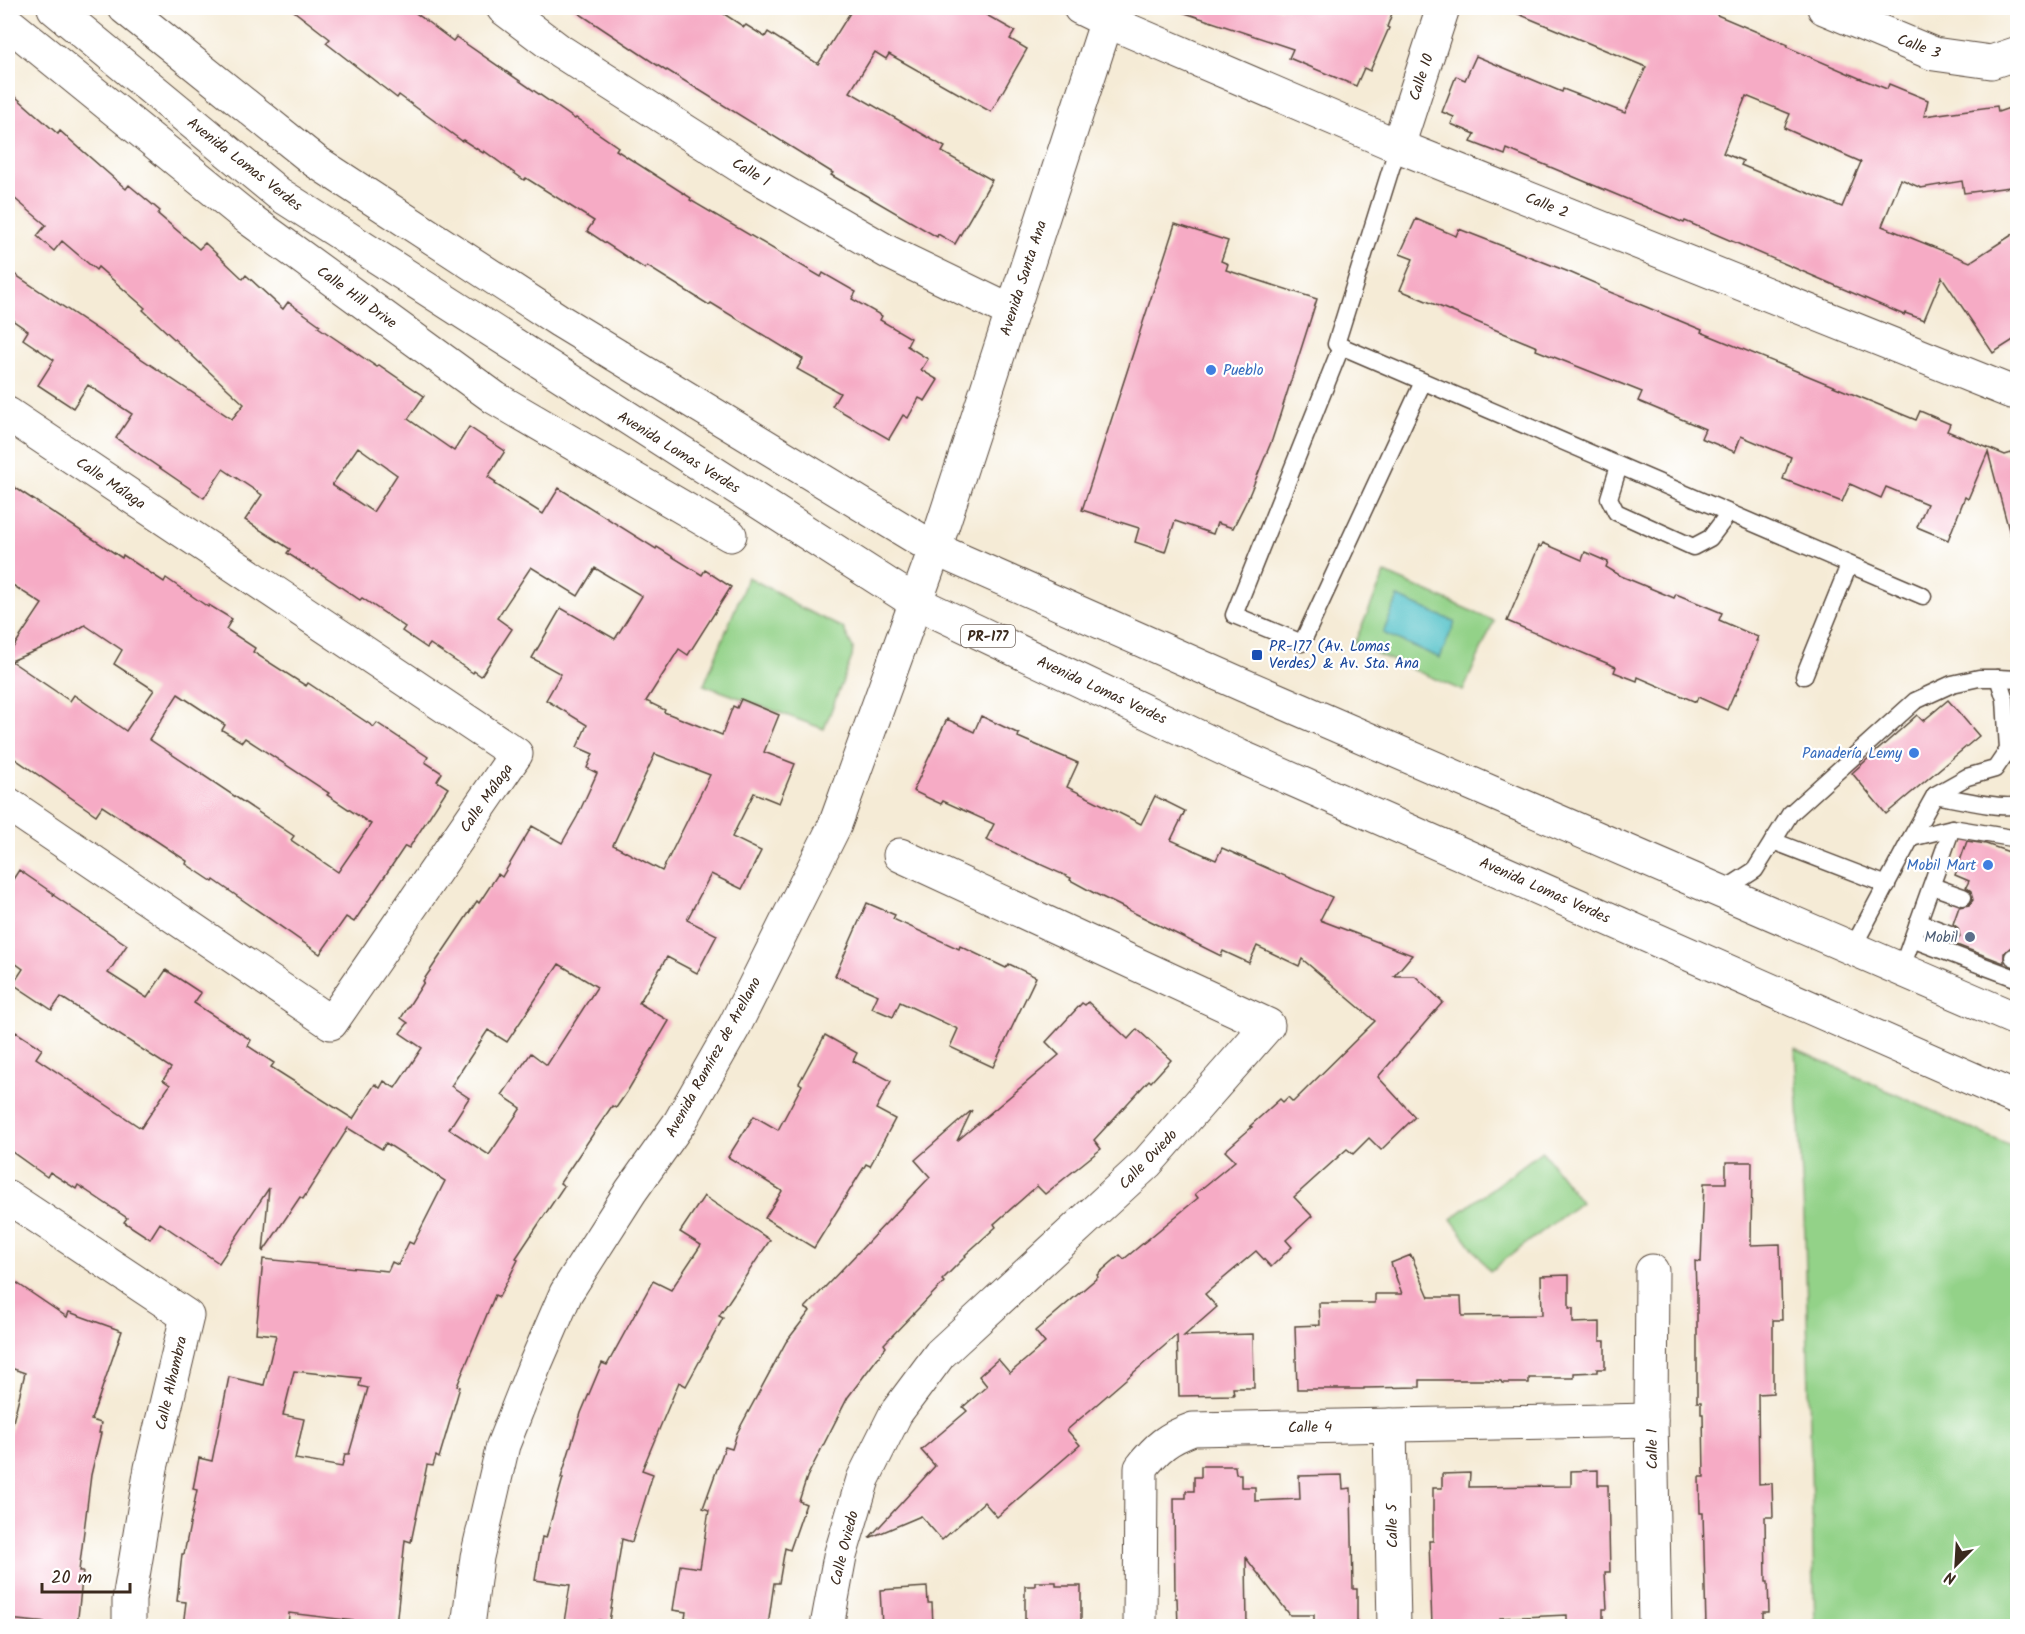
<svg xmlns="http://www.w3.org/2000/svg" width="2025" height="1634" font-family="Kalam,sans-serif">
<style>
.green{fill:#93d288;stroke:#677e53;stroke-width:1.5}
.water{fill:#54c2c9;stroke:#487674;stroke-width:1.5}
.building{fill:#f6abc5;fill-rule:evenodd}
.lines{fill:none;stroke-linecap:round;stroke-linejoin:round}
.service-casing{stroke:#57473a;stroke-width:19}
.minor-casing{stroke:#57473a;stroke-width:35}
.tertiary-casing{stroke:#57473a;stroke-width:35}
.trunk-casing{stroke:#57473a;stroke-width:35}
.service{stroke:#fff;stroke-width:16}
.minor{stroke:#fff;stroke-width:33}
.tertiary{stroke:#fff;stroke-width:33}
.trunk{stroke:#fff;stroke-width:33}
.shop-dot{fill:#3f7fe0;stroke:#fff;stroke-width:2}
.transit-dot{fill:#1a4fb4;stroke:#fff;stroke-width:2}
.service-dot{fill:#5c6f8a;stroke:#fff;stroke-width:2}
.labels{text-anchor:middle;stroke-width:4.5;stroke-linejoin:round;paint-order:stroke}
.shield{fill:#fff;stroke:#766a62;stroke-width:1.5}
.shield-label{font-size:14px;font-weight:bold;fill:#3b2a1e}
.street-label{font-size:15px;fill:#3b2a1e;stroke:#fff}
.shop-label{font-size:15px;fill:#366cbe;stroke:#fff;text-anchor:end}
.transit-label{font-size:15px;fill:#164399;stroke:#fff;text-anchor:start}
.service-label{font-size:15px;fill:#4e5e75;stroke:#fff;text-anchor:end}
</style>
<rect width="100%" height="100%" fill="#fff"/>
<filter id="ink" filterUnits="userSpaceOnUse"><feTurbulence type="fractalNoise" baseFrequency=".0167" numOctaves="2"/><feDisplacementMap in="SourceGraphic" scale="12" xChannelSelector="R" yChannelSelector="G"/><feConvolveMatrix kernelMatrix="1 2 1 2 8 2 1 2 1" color-interpolation-filters="sRGB"/></filter>
<filter id="wash" filterUnits="userSpaceOnUse"><feTurbulence type="fractalNoise" baseFrequency=".008" numOctaves="4" result="noise"/><feDisplacementMap in="SourceGraphic" scale="24" xChannelSelector="R" yChannelSelector="G"/><feGaussianBlur stdDeviation="1.35" result="paint"/><feColorMatrix in="noise" values="0 0 0 0 0 0 0 0 0 0 0 0 0 0 0 0 0 1.4 0 .05"/><feComposite in="paint" operator="in"/></filter>
<g filter="url(#wash)">
<rect width="100%" height="100%" fill="#f5ebd6"/>
<g class="green">
<path d="M 1385,573 L 1494,621 L 1463,691 L 1354,644 Z"/>
<path d="M 748,577 L 782,595 L 795,605 L 843,628 L 853,648 L 852,657 L 824,729 L 704,685 Z"/>
<path d="M 1795,1049 L 2017,1149 L 2017,1626 L 1815,1626 L 1805,1235 Z"/>
<path d="M 1542,1151 L 1581,1202 L 1490,1271 L 1451,1219 Z"/>
</g>
<path class="water" d="M 1398,597 L 1455,622 L 1440,658 L 1383,633 Z"/>
<g id="blocks">
<g class="building">
<path d="M 290,8 L 409,8 L 453,41 L 456,37 L 575,119 L 576,118 L 618,147 L 616,150 L 691,198 L 690,200 L 821,277 L 823,273 L 856,292 L 852,299 L 882,316 L 880,320 L 911,338 L 907,346 L 928,359 L 921,370 L 938,380 L 925,401 L 919,398 L 908,418 L 903,415 L 889,439 L 832,406 L 840,393 L 797,369 L 803,359 L 711,303 L 709,305 L 647,266 L 645,269 L 587,231 L 594,221 L 526,178 L 524,180 L 484,151 L 483,153 L 463,140 L 462,141 L 399,95 L 397,98 L 326,43 L 330,39 Z"/>
<path d="M 571,8 L 715,8 L 744,27 L 746,25 L 765,37 L 768,32 L 818,64 L 853,8 L 974,8 L 1015,31 L 1010,39 L 1027,49 L 991,112 L 889,54 L 886,59 L 875,52 L 850,92 L 945,147 L 942,152 L 992,180 L 955,244 L 938,234 L 937,237 L 831,175 L 833,173 L 667,70 L 666,71 Z"/>
<path d="M 1183,8 L 1394,8 L 1387,27 L 1389,28 L 1370,71 L 1364,68 L 1356,86 L 1289,58 L 1293,49 L 1182,12 Z"/>
<path d="M 1504,8 L 1703,8 L 1717,14 L 1717,15 L 1788,45 L 1787,47 L 1859,78 L 1887,89 L 1889,84 L 1928,100 L 1924,116 L 1997,106 L 1998,112 L 2018,105 L 2018,186 L 1964,193 L 1962,181 L 1921,188 L 1901,179 L 1882,226 L 1970,262 L 2018,231 L 2018,337 L 1993,353 L 1942,277 L 1924,320 L 1905,313 L 1904,315 L 1685,221 L 1684,223 L 1507,149 L 1505,155 L 1471,142 L 1475,134 L 1451,124 L 1454,117 L 1442,112 L 1456,76 L 1465,80 L 1476,56 L 1562,92 L 1563,89 L 1625,113 L 1646,67 ZM 1746,96 L 1790,114 L 1784,128 L 1861,162 L 1842,207 L 1741,165 L 1743,161 L 1723,153 Z"/>
<path d="M 8,90 L 58,134 L 60,131 L 126,189 L 129,185 L 160,211 L 158,214 L 199,249 L 205,243 L 243,279 L 246,275 L 283,309 L 288,302 L 320,325 L 318,327 L 377,367 L 379,365 L 424,396 L 408,419 L 454,451 L 469,427 L 505,451 L 488,477 L 496,482 L 495,484 L 543,514 L 559,488 L 656,549 L 657,547 L 702,575 L 705,570 L 731,587 L 688,655 L 679,649 L 646,701 L 665,710 L 664,712 L 722,735 L 733,706 L 737,708 L 741,699 L 779,715 L 764,752 L 795,764 L 779,803 L 754,793 L 732,837 L 761,851 L 742,889 L 711,874 L 687,920 L 717,935 L 697,973 L 667,957 L 639,1003 L 669,1021 L 627,1092 L 616,1108 L 612,1106 L 560,1183 L 564,1186 L 516,1258 L 518,1260 L 499,1297 L 495,1295 L 457,1386 L 460,1387 L 439,1458 L 436,1456 L 433,1466 L 427,1465 L 411,1542 L 405,1540 L 396,1626 L 289,1613 L 288,1626 L 183,1626 L 186,1602 L 177,1601 L 182,1554 L 184,1554 L 197,1490 L 193,1489 L 199,1458 L 212,1461 L 229,1377 L 264,1385 L 276,1335 L 256,1333 L 263,1259 L 388,1271 L 392,1262 L 398,1265 L 409,1242 L 413,1244 L 445,1181 L 386,1143 L 382,1149 L 348,1128 L 303,1199 L 300,1197 L 263,1252 L 269,1188 L 219,1263 L 160,1223 L 150,1239 L 124,1222 L 127,1218 L 78,1185 L 76,1189 L 50,1172 L 47,1177 L 8,1149 L 8,1045 L 16,1032 L 42,1049 L 36,1058 L 141,1128 L 170,1085 L 163,1080 L 171,1068 L 61,997 L 52,1010 L 13,984 L 23,969 L 8,958 L 8,887 L 19,870 L 54,894 L 53,895 L 127,945 L 108,973 L 147,998 L 166,970 L 201,993 L 194,1003 L 251,1040 L 248,1046 L 274,1063 L 271,1067 L 353,1119 L 375,1084 L 380,1088 L 384,1081 L 395,1088 L 422,1048 L 400,1033 L 408,1023 L 401,1018 L 424,982 L 423,981 L 477,901 L 479,903 L 498,874 L 502,877 L 532,826 L 562,843 L 577,817 L 597,773 L 587,768 L 593,754 L 577,747 L 587,725 L 546,700 L 561,674 L 532,658 L 561,608 L 615,639 L 642,596 L 595,568 L 578,596 L 531,567 L 497,618 L 512,629 L 481,676 L 474,671 L 473,673 L 430,644 L 427,648 L 402,631 L 405,627 L 362,598 L 360,600 L 314,569 L 313,570 L 287,553 L 290,549 L 245,520 L 262,495 L 223,469 L 204,498 L 116,438 L 132,414 L 88,385 L 73,408 L 38,385 L 54,360 L 23,339 L 28,331 L 8,317 L 8,270 L 232,419 L 244,404 L 143,310 L 145,308 L 98,267 L 96,270 L 62,241 L 54,251 L 37,236 L 46,225 L 8,193 ZM 358,447 L 397,475 L 373,512 L 332,485 ZM 655,754 L 710,775 L 662,871 L 613,845 ZM 559,964 L 597,987 L 547,1065 L 531,1053 L 502,1095 L 521,1108 L 489,1155 L 449,1129 L 469,1098 L 451,1086 L 488,1030 L 507,1042 ZM 294,1371 L 361,1378 L 359,1386 L 368,1388 L 349,1454 L 345,1454 L 342,1467 L 295,1459 L 304,1419 L 283,1415 Z"/>
<path d="M 1416,219 L 1456,236 L 1459,229 L 1569,272 L 1599,285 L 1600,288 L 1702,330 L 1701,332 L 1916,420 L 1920,411 L 1950,424 L 1947,431 L 2005,455 L 2018,451 L 2018,533 L 2010,534 L 1988,452 L 1968,499 L 1965,497 L 1948,540 L 1917,527 L 1927,504 L 1886,487 L 1881,498 L 1850,484 L 1842,502 L 1783,479 L 1791,457 L 1741,436 L 1735,452 L 1701,438 L 1705,429 L 1638,401 L 1642,392 L 1536,350 L 1537,347 L 1400,290 L 1413,259 L 1400,254 Z"/>
<path d="M 1175,224 L 1228,241 L 1221,261 L 1228,264 L 1226,270 L 1317,299 L 1272,440 L 1248,498 L 1233,528 L 1217,523 L 1213,534 L 1175,521 L 1165,552 L 1135,542 L 1139,528 L 1082,510 Z"/>
<path d="M 8,483 L 122,558 L 123,555 L 164,582 L 166,578 L 208,607 L 209,605 L 232,619 L 226,629 L 255,648 L 253,652 L 306,686 L 308,683 L 374,727 L 377,723 L 428,757 L 425,762 L 442,773 L 437,781 L 448,788 L 409,848 L 405,846 L 354,922 L 346,917 L 320,954 L 214,880 L 213,882 L 186,864 L 187,861 L 146,834 L 146,835 L 102,806 L 96,815 L 8,754 L 8,655 L 42,604 L 8,582 ZM 85,625 L 122,650 L 114,664 L 154,690 L 126,731 L 74,695 L 70,701 L 11,661 L 61,640 ZM 178,694 L 225,725 L 222,730 L 242,742 L 245,738 L 329,793 L 327,795 L 371,824 L 338,872 L 291,840 L 294,836 L 149,739 Z"/>
<path d="M 1543,543 L 1582,560 L 1585,552 L 1608,562 L 1606,567 L 1621,576 L 1674,598 L 1676,594 L 1722,613 L 1719,620 L 1758,637 L 1756,641 L 1758,641 L 1735,695 L 1734,694 L 1727,710 L 1698,697 L 1696,702 L 1638,677 L 1637,681 L 1614,672 L 1616,667 L 1507,621 L 1539,546 L 1541,547 Z"/>
<path d="M 1948,700 L 1979,736 L 1886,814 L 1852,773 L 1917,715 L 1923,721 Z"/>
<path d="M 981,716 L 1019,734 L 1018,737 L 1078,763 L 1067,787 L 1141,824 L 1155,796 L 1185,811 L 1171,840 L 1216,860 L 1222,848 L 1332,897 L 1320,920 L 1412,955 L 1394,976 L 1415,976 L 1443,1002 L 1378,1077 L 1415,1117 L 1381,1150 L 1369,1138 L 1353,1154 L 1347,1149 L 1294,1197 L 1312,1216 L 1286,1240 L 1292,1247 L 1271,1267 L 1256,1251 L 1205,1294 L 1217,1307 L 1184,1336 L 1253,1334 L 1254,1388 L 1233,1388 L 1234,1395 L 1179,1396 L 1177,1335 L 1067,1430 L 1080,1445 L 997,1517 L 984,1502 L 942,1540 L 921,1516 L 869,1538 L 935,1466 L 921,1450 L 967,1411 L 963,1407 L 987,1386 L 979,1376 L 998,1359 L 1010,1373 L 1045,1343 L 1035,1331 L 1098,1277 L 1097,1275 L 1120,1255 L 1124,1259 L 1198,1198 L 1195,1194 L 1235,1161 L 1225,1151 L 1252,1127 L 1250,1126 L 1280,1099 L 1283,1102 L 1288,1097 L 1293,1102 L 1375,1021 L 1302,959 L 1299,966 L 1257,946 L 1249,963 L 1223,951 L 1221,956 L 1094,893 L 1070,880 L 1071,878 L 986,840 L 994,824 L 943,801 L 941,804 L 913,791 L 947,719 L 974,732 Z"/>
<path d="M 1967,841 L 1986,844 L 2018,855 L 2018,944 L 2016,947 L 2011,947 L 2004,953 L 2004,963 L 1954,944 L 1960,937 L 1958,928 L 1953,924 L 1959,907 L 1969,905 L 1973,900 L 1971,891 L 1966,887 L 1969,881 L 1955,875 Z"/>
<path d="M 867,903 L 895,915 L 893,919 L 959,949 L 960,946 L 1006,968 L 1009,964 L 1036,977 L 993,1067 L 950,1047 L 958,1029 L 900,1002 L 893,1017 L 872,1008 L 878,995 L 835,976 Z"/>
<path d="M 1088,1002 L 1128,1039 L 1137,1029 L 1171,1060 L 1151,1082 L 1149,1080 L 1094,1140 L 1101,1149 L 1045,1194 L 1037,1186 L 994,1224 L 996,1227 L 965,1255 L 966,1256 L 942,1280 L 944,1282 L 884,1344 L 886,1347 L 848,1397 L 807,1477 L 799,1501 L 806,1504 L 790,1550 L 785,1548 L 779,1583 L 774,1583 L 768,1626 L 720,1626 L 720,1623 L 685,1618 L 686,1612 L 673,1610 L 680,1565 L 700,1568 L 709,1510 L 703,1508 L 725,1447 L 732,1449 L 737,1433 L 786,1342 L 810,1311 L 805,1308 L 930,1177 L 915,1160 L 972,1110 L 957,1141 L 1059,1055 L 1046,1042 L 1082,1003 L 1085,1005 Z"/>
<path d="M 825,1035 L 857,1053 L 853,1061 L 891,1081 L 876,1109 L 895,1119 L 870,1166 L 866,1164 L 814,1248 L 765,1218 L 782,1191 L 728,1157 L 754,1116 L 778,1130 L 802,1085 L 799,1083 Z"/>
<path d="M 1726,1162 L 1752,1162 L 1751,1245 L 1780,1244 L 1782,1320 L 1773,1320 L 1773,1393 L 1758,1394 L 1759,1484 L 1772,1483 L 1773,1517 L 1765,1517 L 1766,1582 L 1768,1582 L 1769,1612 L 1763,1612 L 1763,1626 L 1706,1626 L 1703,1513 L 1700,1513 L 1699,1477 L 1704,1477 L 1703,1414 L 1701,1414 L 1701,1402 L 1697,1402 L 1697,1289 L 1696,1289 L 1695,1261 L 1701,1262 L 1704,1183 L 1726,1183 Z"/>
<path d="M 704,1196 L 770,1240 L 719,1316 L 723,1318 L 686,1386 L 679,1382 L 642,1470 L 653,1474 L 632,1542 L 622,1539 L 609,1622 L 599,1620 L 586,1625 L 564,1622 L 570,1585 L 535,1580 L 542,1537 L 546,1538 L 563,1478 L 561,1478 L 581,1413 L 602,1363 L 607,1365 L 653,1281 L 671,1290 L 701,1245 L 680,1232 Z"/>
<path d="M 1411,1255 L 1429,1297 L 1461,1297 L 1462,1316 L 1542,1315 L 1541,1276 L 1569,1275 L 1569,1308 L 1573,1308 L 1573,1323 L 1600,1322 L 1600,1341 L 1605,1341 L 1605,1369 L 1597,1369 L 1597,1372 L 1574,1373 L 1574,1378 L 1529,1378 L 1529,1383 L 1502,1383 L 1501,1381 L 1487,1380 L 1420,1380 L 1420,1387 L 1364,1388 L 1364,1389 L 1297,1389 L 1295,1326 L 1320,1325 L 1319,1303 L 1375,1303 L 1375,1294 L 1402,1294 L 1391,1263 Z"/>
<path d="M 8,1277 L 67,1317 L 69,1312 L 122,1331 L 91,1420 L 101,1423 L 99,1433 L 101,1433 L 91,1475 L 79,1571 L 83,1571 L 77,1626 L 8,1619 L 8,1442 L 25,1373 L 8,1367 Z"/>
<path d="M 1201,1466 L 1235,1466 L 1236,1474 L 1241,1474 L 1241,1487 L 1255,1487 L 1255,1501 L 1300,1499 L 1299,1476 L 1342,1475 L 1343,1489 L 1351,1488 L 1353,1589 L 1357,1589 L 1357,1626 L 1314,1626 L 1314,1615 L 1290,1615 L 1246,1558 L 1247,1626 L 1178,1626 L 1177,1598 L 1175,1598 L 1174,1498 L 1186,1498 L 1186,1491 L 1194,1491 L 1194,1477 L 1201,1477 Z"/>
<path d="M 1598,1470 L 1598,1485 L 1608,1485 L 1610,1572 L 1605,1572 L 1607,1609 L 1603,1609 L 1603,1625 L 1567,1626 L 1567,1615 L 1500,1618 L 1500,1625 L 1432,1626 L 1429,1541 L 1433,1541 L 1433,1488 L 1442,1488 L 1442,1474 L 1470,1473 L 1469,1487 L 1571,1486 L 1571,1471 Z"/>
<path d="M 1035,1582 L 1056,1582 L 1056,1586 L 1081,1586 L 1081,1626 L 1025,1626 L 1025,1586 L 1035,1586 Z"/>
<path d="M 927,1587 L 928,1603 L 932,1603 L 933,1626 L 882,1626 L 880,1590 Z"/>
</g>
</g>
</g>
<g filter="url(#ink)">
<use href="#blocks" fill-opacity="0" stroke="#57473a" stroke-width="1.5"/>
<g class="lines">
<defs>
<g id="service">
<path d="M 1398,146 L 1336,344 L 1923,596"/>
<path d="M 1341,347 L 1234,615 L 1302,643 L 1423,382"/>
<path d="M 1619,466 L 1609,498 L 1616,512 L 1693,547 L 1710,538 L 1729,513"/>
<path d="M 1804,676 L 1849,565"/>
<path d="M 1998,678 L 2018,679"/>
<path d="M 1935,795 C 1954,798 2001,810 2018,805"/>
<path d="M 1773,841 L 1887,885"/>
<path d="M 1932,886 L 1963,897"/>
<path d="M 1721,892 L 1755,870 L 1790,814 L 1915,701 L 1952,684 L 1979,678 L 1998,678 L 2005,699 L 2008,750 L 1995,769 L 1967,777 L 1935,795 L 1911,838"/>
<path d="M 1918,922 L 1950,934"/>
<path d="M 1912,939 L 2018,979"/>
<path d="M 1852,949 L 1911,838 L 1952,828 L 2018,839"/>
<path d="M 2013,957 L 2018,959"/>
<path d="M 1901,970 L 1952,828"/>
</g>
<g id="minor">
<path d="M 503,8 L 560,51 L 751,173 L 888,252 L 1012,312"/>
<path d="M 1080,8 L 1107,21 L 1398,146 L 2011,392 L 2018,391"/>
<path d="M 1824,8 L 1934,54 L 1991,62 L 2018,53"/>
<path d="M 8,23 L 248,218 L 495,398 L 730,535"/>
<path d="M 1398,146 L 1443,8"/>
<path d="M 8,414 L 516,754 L 331,1023 L 8,804"/>
<path d="M 8,1197 L 187,1316 L 151,1468 L 129,1600 L 129,1626"/>
<path d="M 1652,1271 L 1651,1420 L 1655,1626"/>
<path d="M 1390,1425 L 1394,1626"/>
<path d="M 827,1626 L 840,1556 L 863,1479 L 896,1413 L 940,1354 L 1147,1163 L 1268,1025 L 900,855"/>
<path d="M 1140,1626 L 1141,1468 C 1157,1447 1168,1438 1193,1429 L 1651,1420"/>
</g>
<path id="tertiary" d="M 468,1626 L 477,1557 L 503,1445 L 534,1367 L 566,1293 L 631,1191 L 680,1122 L 735,1025 L 835,825 L 935,549 L 1111,8"/>
<g id="trunk">
<path d="M 54,8 L 279,194 L 915,602 L 1239,756 L 2018,1099"/>
<path d="M 125,8 L 315,161 L 560,321 L 935,549 L 1243,685 L 2018,1020"/>
</g>
</defs>
<use href="#service" class="service-casing"/>
<use href="#minor" class="minor-casing"/>
<use href="#tertiary" class="tertiary-casing"/>
<use href="#trunk" class="trunk-casing"/>
<use href="#service" class="service"/>
<use href="#minor" class="minor"/>
<use href="#tertiary" class="tertiary"/>
<use href="#trunk" class="trunk"/>
</g>
</g>
<g class="shop-dot">
<circle cx="1211" cy="370" r="6"/>
<circle cx="1914" cy="753" r="6"/>
<circle cx="1988" cy="865" r="6"/>
</g>
<rect class="transit-dot" x="1251" y="649" width="12" height="12" rx="3"/>
<circle class="service-dot" cx="1970" cy="937" r="6"/>
<g class="labels">
<rect class="shield" x="961" y="625" width="54" height="22" rx="4.5"/>
<g class="shield-label">
<text x="988" y="641">PR-177</text>
</g>
<g class="street-label">
<text transform="translate(1919 46) rotate(20)" y="5">Calle 3</text>
<text transform="translate(1421 77) rotate(-72)" y="5">Calle 10</text>
<text transform="translate(245 164) rotate(38)" y="5">Avenida Lomas Verdes</text>
<text transform="translate(751 172) rotate(31)" y="5">Calle 1</text>
<text transform="translate(1547 205) rotate(22)" y="5">Calle 2</text>
<text transform="translate(1023 278) rotate(-72)" y="5">Avenida Santa Ana</text>
<text transform="translate(357 297) rotate(36)" y="5">Calle Hill Drive</text>
<text transform="translate(679 452) rotate(32)" y="5">Avenida Lomas Verdes</text>
<text transform="translate(111 483) rotate(34)" y="5">Calle Málaga</text>
<text transform="translate(1102 690) rotate(25)" y="5">Avenida Lomas Verdes</text>
<text transform="translate(486 798) rotate(-55)" y="5">Calle Málaga</text>
<text transform="translate(1545 890) rotate(24)" y="5">Avenida Lomas Verdes</text>
<text transform="translate(713 1057) rotate(-61)" y="5">Avenida Ramírez de Arellano</text>
<text transform="translate(1148 1159) rotate(-46)" y="5">Calle Oviedo</text>
<text transform="translate(171 1383) rotate(-77)" y="5">Calle Alhambra</text>
<text transform="translate(1310 1427) rotate(-1)" y="5">Calle 4</text>
<text transform="translate(1652 1449) rotate(-91)" y="5">Calle 1</text>
<text transform="translate(1392 1526) rotate(-91)" y="5">Calle 5</text>
<text transform="translate(844 1548) rotate(-76)" y="5">Calle Oviedo</text>
</g>
<g class="shop-label">
<text x="1223" y="375" text-anchor="start">Pueblo</text>
<text x="1902" y="758">Panadería Lemy</text>
<text x="1976" y="870">Mobil Mart</text>
</g>
<g class="transit-label">
<text x="1269" y="651">PR-177 (Av. Lomas<tspan x="1269" dy="17">Verdes) &amp; Av. Sta. Ana</tspan></text>
</g>
<g class="service-label">
<text x="1958" y="942">Mobil</text>
</g>
</g>
<rect width="2025" height="1634" fill="none" stroke="#fff" stroke-width="30"/>
<g transform="translate(1956 1565) rotate(204)" stroke="#ffffff" stroke-width="4.5" paint-order="stroke">
<path d="M0-4.5L10 22L0 15L-10 22Z" fill="#3b2a1e"/>
<text y="-9" font-size="16" font-weight="bold" text-anchor="middle" fill="#3b2a1e">N</text>
</g>
<path d="M42 1583v9h88v-9" fill="none" stroke="#3b2a1e" stroke-width="3"/>
<text x="51" y="1583" font-size="18" fill="#3b2a1e" stroke="#ffffff" stroke-width="4.5" paint-order="stroke">20 m</text>
</svg>
